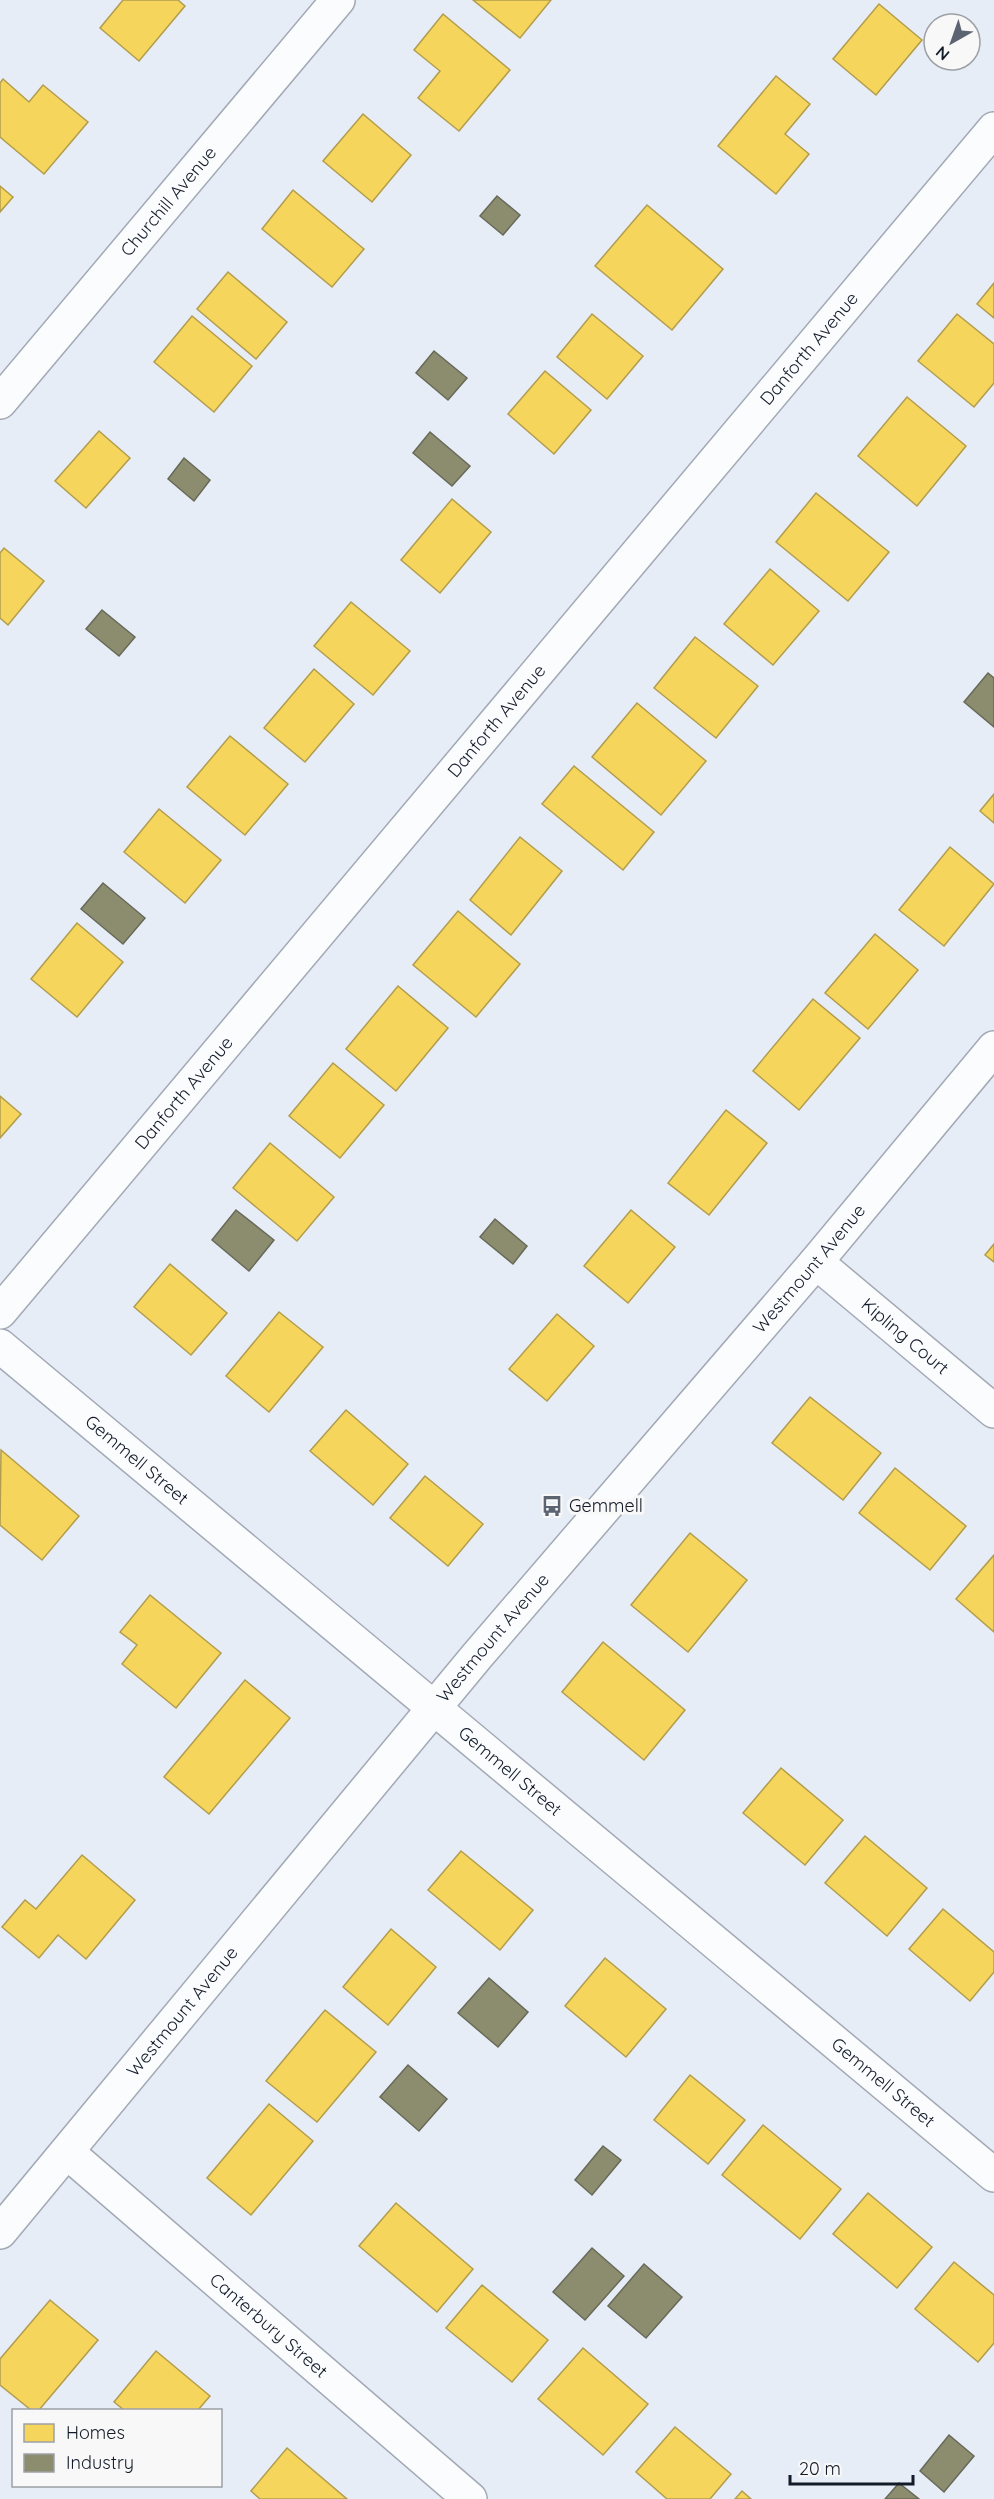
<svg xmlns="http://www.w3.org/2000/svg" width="994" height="2499" font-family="Quicksand,sans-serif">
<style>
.homes{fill:#f6d55c;stroke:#b29d4d;stroke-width:1.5}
.industry{fill:#8c8c6e;stroke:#676a59;stroke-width:1.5}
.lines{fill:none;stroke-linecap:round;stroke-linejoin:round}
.minor-casing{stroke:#a2a9b4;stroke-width:36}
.tertiary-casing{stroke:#a2a9b4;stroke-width:36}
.minor{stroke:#fbfcfe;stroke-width:33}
.tertiary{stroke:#fbfcfe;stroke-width:33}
.labels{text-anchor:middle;stroke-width:6;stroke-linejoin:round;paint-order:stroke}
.street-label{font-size:18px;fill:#121b29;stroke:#f8f8f8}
.poi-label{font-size:18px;fill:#121b29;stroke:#f8f8f8;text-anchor:start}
</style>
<rect width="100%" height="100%" fill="#e7edf6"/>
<g class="homes">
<path d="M 123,0 L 178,0 L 185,6 L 139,61 L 100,28 Z"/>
<path d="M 473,0 L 551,0 L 520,38 Z"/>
<path d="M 879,4 L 922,40 L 876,95 L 833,59 Z"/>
<path d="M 443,14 L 510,70 L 459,131 L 418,98 L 440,71 L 414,50 Z"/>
<path d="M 776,76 L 810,104 L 785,134 L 809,154 L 776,194 L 718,146 Z"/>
<path d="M 3,79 L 29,102 L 43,85 L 88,122 L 44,174 L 0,137 L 0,83 Z"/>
<path d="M 363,114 L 411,155 L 372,202 L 323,161 Z"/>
<path d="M 0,186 L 13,197 L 0,212 Z"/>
<path d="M 293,190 L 364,249 L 332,287 L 262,229 Z"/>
<path d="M 647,205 L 723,269 L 672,330 L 595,266 Z"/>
<path d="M 228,272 L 287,322 L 256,359 L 197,309 Z"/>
<path d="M 994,283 L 994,318 L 977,304 Z"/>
<path d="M 592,314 L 643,356 L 607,399 L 557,357 Z"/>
<path d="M 957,314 L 994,344 L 994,383 L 974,407 L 918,361 Z"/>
<path d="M 192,316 L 252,366 L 214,412 L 154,362 Z"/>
<path d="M 545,371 L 591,410 L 554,454 L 508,414 Z"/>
<path d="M 907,397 L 966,446 L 917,506 L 858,456 Z"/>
<path d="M 99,431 L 130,458 L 86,508 L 55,481 Z"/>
<path d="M 816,493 L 889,552 L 848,601 L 776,542 Z"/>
<path d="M 452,499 L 491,532 L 440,593 L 401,560 Z"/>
<path d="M 4,548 L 44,581 L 8,625 L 0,618 L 0,553 Z"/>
<path d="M 770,569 L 819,611 L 773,665 L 724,624 Z"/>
<path d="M 351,602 L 410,651 L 373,695 L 314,646 Z"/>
<path d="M 695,637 L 758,686 L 716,738 L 654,688 Z"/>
<path d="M 314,669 L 354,704 L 305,762 L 264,728 Z"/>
<path d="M 637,703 L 706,761 L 661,815 L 592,757 Z"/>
<path d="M 230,736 L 288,784 L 245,835 L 187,787 Z"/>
<path d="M 574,766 L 654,832 L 623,870 L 542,804 Z"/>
<path d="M 994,794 L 994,823 L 980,811 Z"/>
<path d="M 159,809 L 221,860 L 185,903 L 124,852 Z"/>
<path d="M 520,837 L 562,871 L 511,935 L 470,900 Z"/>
<path d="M 950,847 L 994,884 L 944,946 L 899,910 Z"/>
<path d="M 458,911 L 520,964 L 476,1017 L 413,965 Z"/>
<path d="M 77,923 L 123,962 L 77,1017 L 31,979 Z"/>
<path d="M 875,934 L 918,970 L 868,1029 L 825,993 Z"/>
<path d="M 398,986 L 448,1028 L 396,1091 L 346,1049 Z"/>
<path d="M 813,999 L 860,1038 L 799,1110 L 753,1071 Z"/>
<path d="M 333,1063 L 384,1105 L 340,1158 L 289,1116 Z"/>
<path d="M 0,1096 L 21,1114 L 0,1138 Z"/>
<path d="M 726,1110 L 767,1143 L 709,1215 L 668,1183 Z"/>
<path d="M 270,1143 L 334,1197 L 297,1241 L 233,1188 Z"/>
<path d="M 631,1210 L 675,1247 L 628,1303 L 584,1266 Z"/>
<path d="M 994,1244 L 994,1262 L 985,1255 Z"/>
<path d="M 170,1264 L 227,1313 L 191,1355 L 134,1307 Z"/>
<path d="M 279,1312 L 323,1347 L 269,1412 L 226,1376 Z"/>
<path d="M 557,1314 L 594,1346 L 547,1401 L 509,1369 Z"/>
<path d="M 810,1397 L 881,1453 L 843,1500 L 772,1443 Z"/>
<path d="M 346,1410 L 408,1464 L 373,1505 L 310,1451 Z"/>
<path d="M 1,1450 L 79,1516 L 42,1560 L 0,1525 Z"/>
<path d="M 895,1468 L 966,1526 L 930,1570 L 859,1513 Z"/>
<path d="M 425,1476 L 483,1524 L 448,1566 L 390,1518 Z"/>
<path d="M 690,1533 L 747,1580 L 688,1652 L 631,1605 Z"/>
<path d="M 994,1555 L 994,1632 L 956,1599 Z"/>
<path d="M 150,1595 L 221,1653 L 176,1708 L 122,1664 L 137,1645 L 120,1632 Z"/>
<path d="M 603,1642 L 685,1710 L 644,1760 L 562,1692 Z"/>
<path d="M 245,1680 L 290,1718 L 209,1814 L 164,1777 Z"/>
<path d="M 781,1768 L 843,1820 L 805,1865 L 743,1813 Z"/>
<path d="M 865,1836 L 927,1888 L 887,1936 L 825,1883 Z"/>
<path d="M 461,1851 L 533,1910 L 500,1950 L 428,1890 Z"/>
<path d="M 82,1855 L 135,1900 L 86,1959 L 58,1935 L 39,1958 L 2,1927 L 25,1900 L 36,1909 Z"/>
<path d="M 943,1909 L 994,1952 L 994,1972 L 970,2001 L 909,1949 Z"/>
<path d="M 391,1929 L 436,1967 L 388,2025 L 343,1987 Z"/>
<path d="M 605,1958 L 666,2009 L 626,2057 L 565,2006 Z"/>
<path d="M 325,2010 L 376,2052 L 317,2122 L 266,2081 Z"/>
<path d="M 690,2075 L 745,2120 L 708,2164 L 654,2120 Z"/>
<path d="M 269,2104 L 313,2141 L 251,2215 L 207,2178 Z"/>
<path d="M 763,2125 L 841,2189 L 800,2239 L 722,2175 Z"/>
<path d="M 868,2193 L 932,2247 L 897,2288 L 833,2234 Z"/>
<path d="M 396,2203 L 473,2269 L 437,2312 L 359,2246 Z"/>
<path d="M 954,2262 L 994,2295 L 994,2343 L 978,2362 L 915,2309 Z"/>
<path d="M 482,2285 L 548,2340 L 512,2382 L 446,2328 Z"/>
<path d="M 50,2300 L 98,2340 L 39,2410 L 31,2410 L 0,2385 L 0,2359 Z"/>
<path d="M 583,2348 L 648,2404 L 603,2455 L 538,2399 Z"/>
<path d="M 156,2351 L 210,2396 L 198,2410 L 124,2410 L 114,2402 Z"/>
<path d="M 675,2427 L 731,2474 L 710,2499 L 667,2499 L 636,2472 Z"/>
<path d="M 287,2448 L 347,2499 L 260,2499 L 251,2491 Z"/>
<path d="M 742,2491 L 751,2499 L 735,2499 Z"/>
</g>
<g class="industry">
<path d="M 497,196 L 520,215 L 503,235 L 480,216 Z"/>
<path d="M 434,351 L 467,378 L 448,400 L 416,373 Z"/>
<path d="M 430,432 L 470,466 L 452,486 L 413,453 Z"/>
<path d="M 184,458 L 210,480 L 194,501 L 168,479 Z"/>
<path d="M 102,610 L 135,637 L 119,656 L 86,629 Z"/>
<path d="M 988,673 L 994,678 L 994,727 L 964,702 Z"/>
<path d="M 103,883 L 145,918 L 123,944 L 81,909 Z"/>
<path d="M 236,1210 L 274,1240 L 249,1271 L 212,1240 Z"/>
<path d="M 495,1219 L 527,1246 L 513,1264 L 480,1237 Z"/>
<path d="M 489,1978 L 528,2012 L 498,2047 L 458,2013 Z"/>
<path d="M 408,2065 L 447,2099 L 419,2131 L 380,2097 Z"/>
<path d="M 603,2146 L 621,2160 L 592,2195 L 575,2180 Z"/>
<path d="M 592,2248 L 624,2276 L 585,2320 L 553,2292 Z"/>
<path d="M 644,2264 L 682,2297 L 646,2338 L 608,2306 Z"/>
<path d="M 949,2435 L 974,2456 L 944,2492 L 920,2471 Z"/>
<path d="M 899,2483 L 919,2499 L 885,2499 Z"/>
</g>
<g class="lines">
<defs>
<g id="minor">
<path id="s1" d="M 0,402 L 338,0"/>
<path id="s2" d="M 816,1262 L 994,1411"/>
<path id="s3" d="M 0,1312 L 994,129"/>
<path id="s4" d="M 67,2152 L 470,2499"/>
</g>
<g id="tertiary">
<path id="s5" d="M 0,1346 L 994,2175"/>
<path id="s6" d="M 0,2232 L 477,1656 L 816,1262 L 994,1048"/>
</g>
</defs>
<use href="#minor" class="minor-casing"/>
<use href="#tertiary" class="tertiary-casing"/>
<use href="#minor" class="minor"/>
<use href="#tertiary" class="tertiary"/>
</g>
<defs>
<symbol id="bus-bare" viewBox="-9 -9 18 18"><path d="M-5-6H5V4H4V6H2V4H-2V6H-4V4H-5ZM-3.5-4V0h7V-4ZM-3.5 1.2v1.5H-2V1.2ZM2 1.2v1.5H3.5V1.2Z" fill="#5d6471" stroke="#f8f8f8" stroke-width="2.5" paint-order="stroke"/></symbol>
</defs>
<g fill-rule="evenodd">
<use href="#bus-bare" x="537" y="1491" width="30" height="30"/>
</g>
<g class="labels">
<g class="street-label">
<text dy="6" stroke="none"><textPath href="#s1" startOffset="262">Churchill Avenue</textPath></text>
<text dy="6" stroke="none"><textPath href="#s3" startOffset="1258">Danforth Avenue</textPath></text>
<text dy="6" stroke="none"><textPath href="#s3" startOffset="772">Danforth Avenue</textPath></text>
<text dy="6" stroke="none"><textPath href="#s3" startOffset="286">Danforth Avenue</textPath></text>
<text dy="6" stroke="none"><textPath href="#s6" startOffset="1258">Westmount Avenue</textPath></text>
<text dy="6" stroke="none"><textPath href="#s2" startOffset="116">Kipling Court</textPath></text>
<text dy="6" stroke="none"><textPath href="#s5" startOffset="178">Gemmell Street</textPath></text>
<text dy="6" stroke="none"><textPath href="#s6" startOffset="772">Westmount Avenue</textPath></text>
<text dy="6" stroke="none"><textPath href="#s5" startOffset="664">Gemmell Street</textPath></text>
<text dy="6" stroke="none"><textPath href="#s6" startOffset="286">Westmount Avenue</textPath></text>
<text dy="6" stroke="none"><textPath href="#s5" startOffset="1150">Gemmell Street</textPath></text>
<text dy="6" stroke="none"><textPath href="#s4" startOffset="266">Canterbury Street</textPath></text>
</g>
<g class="poi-label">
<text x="569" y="1512">Gemmell</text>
</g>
</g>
<rect x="12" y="2409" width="210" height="78" fill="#f8f8f8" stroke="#9ca0a5" stroke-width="1.5"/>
<rect x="24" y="2424" width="30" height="18" fill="#f6d55c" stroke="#9ca0a5" stroke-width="1.5"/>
<text x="66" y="2439" font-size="18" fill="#121b29">Homes</text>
<rect x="24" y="2454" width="30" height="18" fill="#8c8c6e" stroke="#9ca0a5" stroke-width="1.5"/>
<text x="66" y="2469" font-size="18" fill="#121b29">Industry</text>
<g transform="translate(952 42) rotate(220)"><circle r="28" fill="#f8f8f8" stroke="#9ca0a5" stroke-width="1.5"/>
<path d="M0-4.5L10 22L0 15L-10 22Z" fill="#5d6471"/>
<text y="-9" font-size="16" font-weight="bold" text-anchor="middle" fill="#121b29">N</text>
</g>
<path d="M790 2475v9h123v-9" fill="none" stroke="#121b29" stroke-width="3"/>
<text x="799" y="2475" font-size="18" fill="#121b29" stroke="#f8f8f8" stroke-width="4.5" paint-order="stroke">20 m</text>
</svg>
